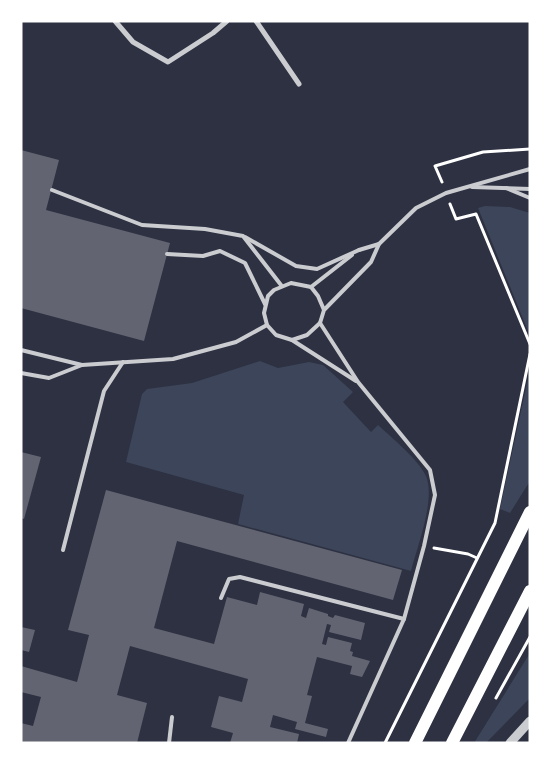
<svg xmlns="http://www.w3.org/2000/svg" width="551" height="764" font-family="'Source Serif 4',serif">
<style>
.green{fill:#3c4559}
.building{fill:#626471}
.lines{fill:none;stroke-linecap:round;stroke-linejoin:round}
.path{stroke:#fff;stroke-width:3}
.service{stroke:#caccd0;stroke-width:4}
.minor{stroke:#caccd0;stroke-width:5}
.tertiary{stroke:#caccd0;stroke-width:9}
.primary{stroke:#fff;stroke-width:12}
</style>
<rect width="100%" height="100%" fill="#2d3142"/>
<g class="green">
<path d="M 485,206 L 510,207 L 530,213 L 530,336 L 478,208 Z"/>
<path d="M 260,361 L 278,368 L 309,362 L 323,365 L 353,392 L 343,402 L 371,432 L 378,425 C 392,438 418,459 426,476 C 436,499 417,547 411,571 L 238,524 L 244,495 L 126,462 L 142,394 L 147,389 L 192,383 Z"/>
<path d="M 530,369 L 530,481 L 510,513 L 500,509 Z"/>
<path d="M 530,653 L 530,698 L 486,743 L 474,743 Z"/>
</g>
<g class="building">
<path d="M 21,150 L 59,160 L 46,210 L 170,243 L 144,341 L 21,308 Z"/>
<path d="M 21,452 L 41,457 L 24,519 L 21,518 Z"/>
<path d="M 106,490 L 402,570 L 393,600 L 177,541 L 154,628 L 214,644 L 227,597 L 257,605 L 260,592 L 304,604 L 301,616 L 306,618 L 309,608 L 328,614 L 328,616 L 333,618 L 335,615 L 365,623 L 361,640 L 329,632 L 331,625 L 327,624 L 322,644 L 326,645 L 328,637 L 352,643 L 350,651 L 353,652 L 352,656 L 370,661 L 362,677 L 350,674 L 352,666 L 317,657 L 307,695 L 312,696 L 305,723 L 328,729 L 326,737 L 295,729 L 297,722 L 273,715 L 270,727 L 299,734 L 297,743 L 230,743 L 233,733 L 211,727 L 219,696 L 242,702 L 248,679 L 130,646 L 117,695 L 147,703 L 137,743 L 21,743 L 21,723 L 33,726 L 41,697 L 21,692 L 21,666 L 77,682 L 89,635 L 68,630 Z"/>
<path d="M 21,627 L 35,630 L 29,652 L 21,650 Z"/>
</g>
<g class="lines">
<g class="path">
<path d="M 442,182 L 435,166 L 483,152 L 530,149"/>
<path d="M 450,204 L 456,219 L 476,214 L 530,344"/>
<path d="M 434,548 L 468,554 L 477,558"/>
<path d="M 496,698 L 530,637"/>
<path d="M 385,743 L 495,523 L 530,354"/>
</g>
<g class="service">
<path d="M 472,187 L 530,189"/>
<path d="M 506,188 L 530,198"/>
<path d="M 52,190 L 142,225 L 205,229 L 243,236 L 281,285"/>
<path d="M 245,237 L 296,266 L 317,269 L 359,250"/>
<path d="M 359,250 L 379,244"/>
<path d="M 167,254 L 203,256 L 220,251 L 245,263 L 265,304"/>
<path d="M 311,287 L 352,255"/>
<path d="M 324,310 L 318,296 L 311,287 L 291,283 L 274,290 L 268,296 L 264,313 L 267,325 L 276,335 L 292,340 L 307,335 L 320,323 L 324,310 L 371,262 L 379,244 L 416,208 L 446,193 L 530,169"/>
<path d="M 320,323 L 358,382 L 430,470 L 435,495 L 424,546 L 404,619 L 348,743"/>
<path d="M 292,340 L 356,381"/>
<path d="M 21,350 L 82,365"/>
<path d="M 21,373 L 49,378 L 82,365 L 173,359 L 236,342 L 267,325"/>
<path d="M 63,550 L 104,391 L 123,362"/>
<path d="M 221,598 L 229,579 L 240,577 L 404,619"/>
<path d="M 169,743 L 172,717"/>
</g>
<g class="minor">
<path d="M 115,21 L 133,42 L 168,62 L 213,33 L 227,21"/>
<path d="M 256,21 L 299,84"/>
</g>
<path class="tertiary" d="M 510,743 L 530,721"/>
<g class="primary">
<path d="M 415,743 L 530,512"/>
<path d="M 452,743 L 530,591"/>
</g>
</g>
<rect width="551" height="764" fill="none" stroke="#ffffff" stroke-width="45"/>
</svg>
